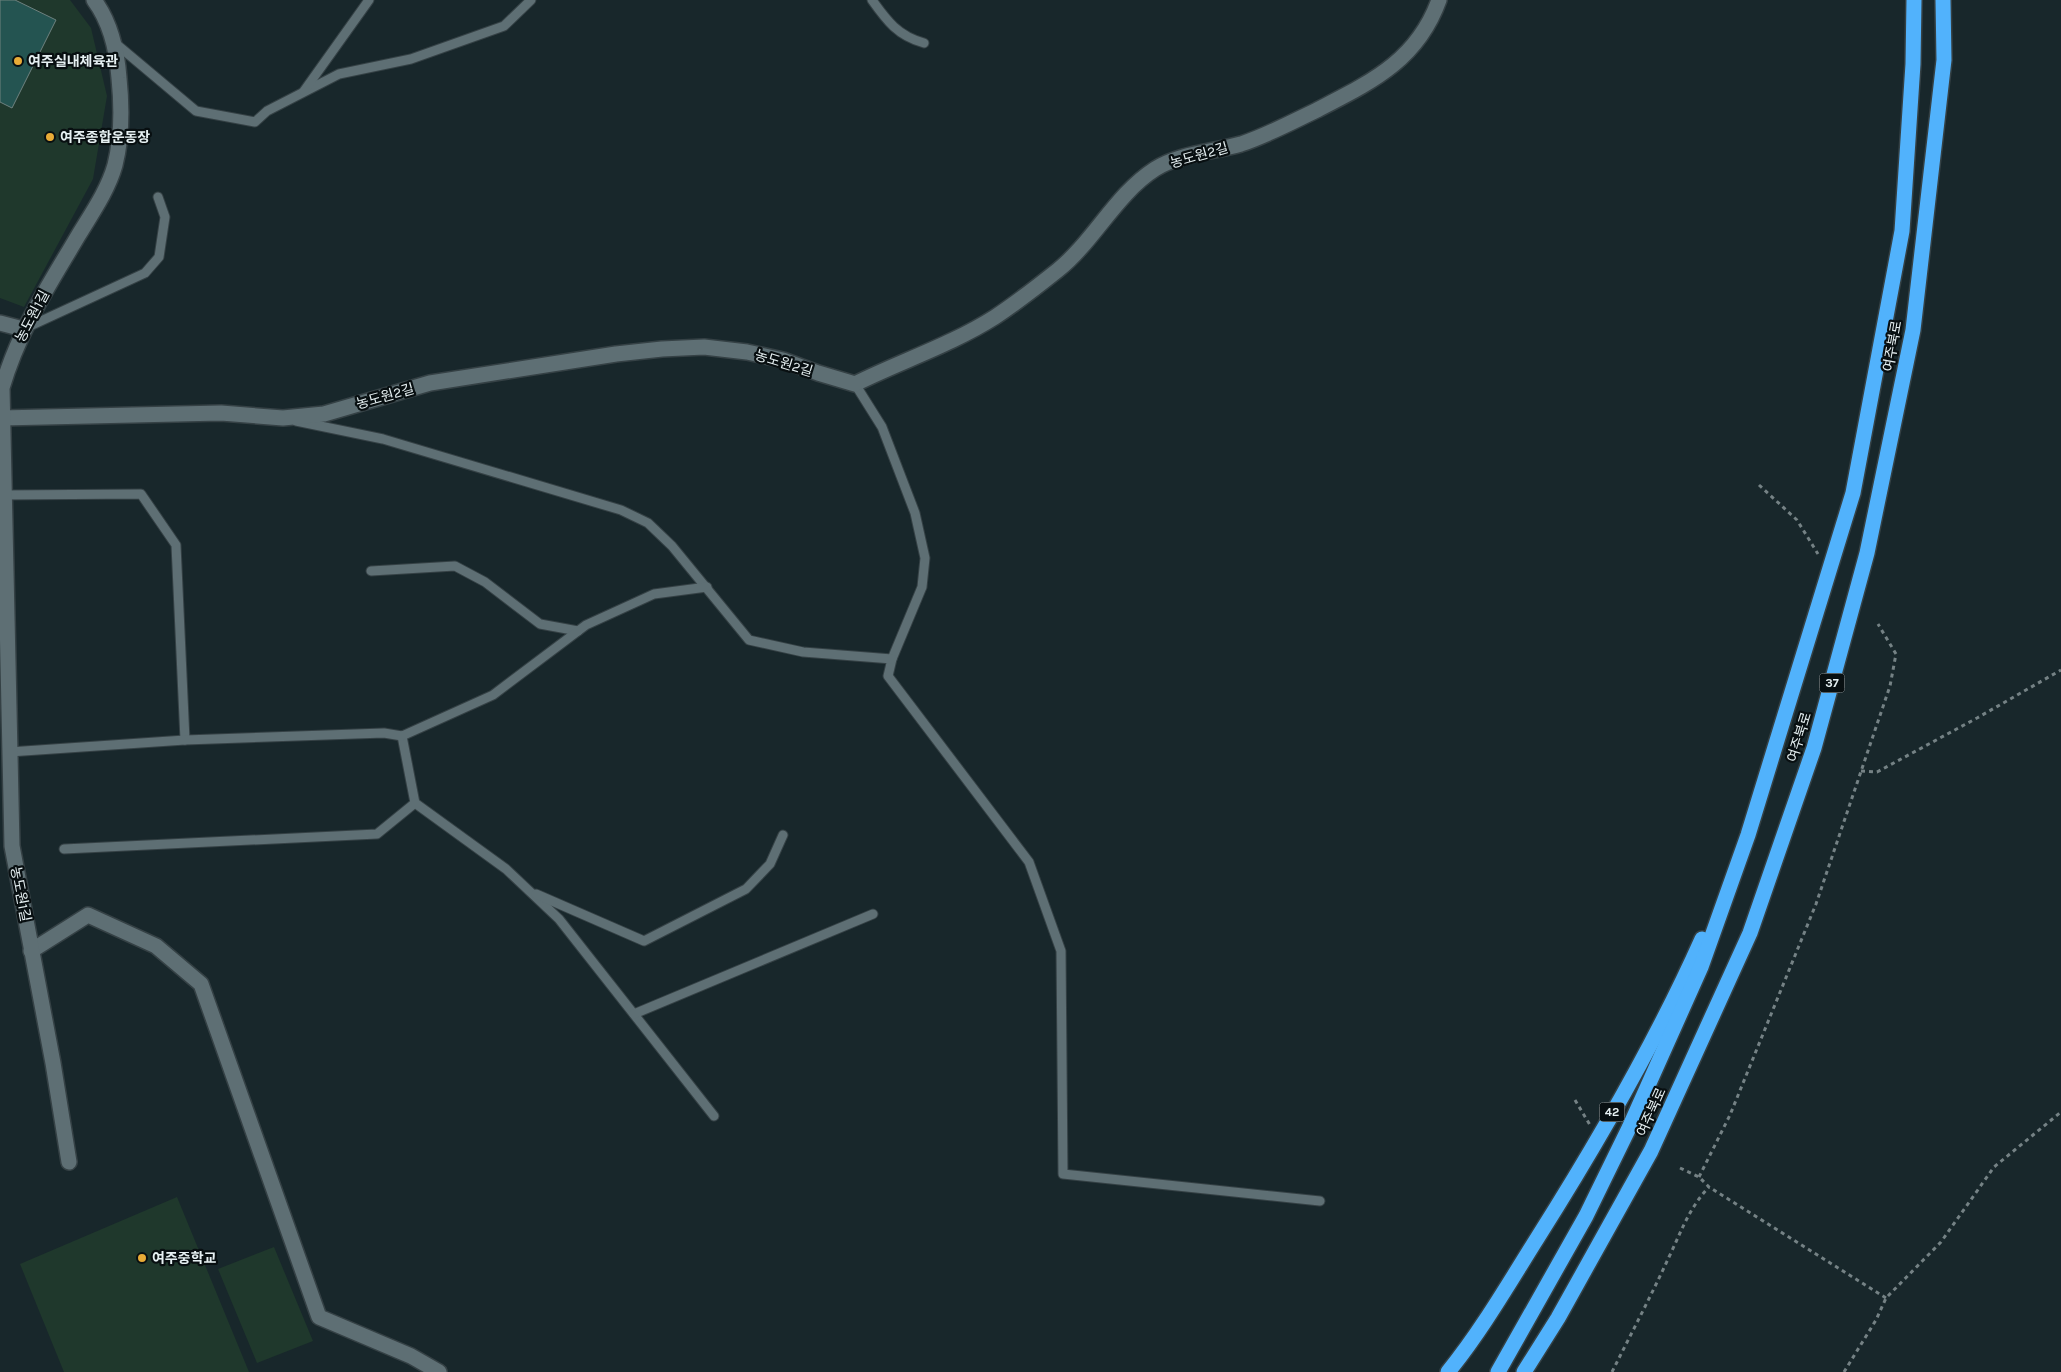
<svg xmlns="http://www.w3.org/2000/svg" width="2061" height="1372" font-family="Karla,'Noto Sans KR',sans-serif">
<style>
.green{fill:#1f382c}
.building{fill:#245451;stroke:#6e817f}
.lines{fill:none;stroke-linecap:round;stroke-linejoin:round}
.lane-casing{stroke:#354145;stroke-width:11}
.street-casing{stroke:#354145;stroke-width:18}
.secondary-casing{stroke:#354145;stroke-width:18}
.highway-casing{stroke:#354145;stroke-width:18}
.path{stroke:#758285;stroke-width:3;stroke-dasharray:4 4;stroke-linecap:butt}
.lane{stroke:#5e6f74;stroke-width:9}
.street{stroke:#5e6f74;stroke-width:15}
.secondary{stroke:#5e6f74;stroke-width:15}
.highway{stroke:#51b2fc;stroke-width:15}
.poi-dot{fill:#e8ab37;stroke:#080f11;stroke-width:2}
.labels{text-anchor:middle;stroke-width:4.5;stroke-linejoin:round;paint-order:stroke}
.shield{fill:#080f11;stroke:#a3acae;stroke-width:1}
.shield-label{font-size:12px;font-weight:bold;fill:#e6f0f2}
.poi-label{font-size:14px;font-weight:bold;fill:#e6f0f2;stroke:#080f11;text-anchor:start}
.street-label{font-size:14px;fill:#e6f0f2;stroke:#080f11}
</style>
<rect width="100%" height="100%" fill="#18272b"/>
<g class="green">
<path d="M 0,0 L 70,0 L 91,28 L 107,96 L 93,179 L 24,307 L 0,298 Z"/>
<path d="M 177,1197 L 249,1372 L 64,1372 L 20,1264 Z"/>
<path d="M 274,1247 L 313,1341 L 257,1363 L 218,1269 Z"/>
</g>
<path class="building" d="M 0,0 L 15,0 L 56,20 L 12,108 L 0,102 Z"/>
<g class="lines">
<defs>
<g id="lane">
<path d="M 872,0 C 887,21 898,36 924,43"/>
<path d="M 115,43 L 196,111 L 255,122 L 267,111 L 339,74 L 411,59 L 504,26 L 531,0"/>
<path d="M 304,91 L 369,0"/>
<path d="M 28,327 L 145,273 L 159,257 L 165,217 L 158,197"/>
<path d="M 855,384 L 882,427 L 915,513 L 925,558 L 922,587 L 892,659 L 888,676 L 1029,862 L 1061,951 L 1063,1174 L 1320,1201"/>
<path d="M 296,421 L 383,439 L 621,510 L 648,523 L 672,546 L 749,640 L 803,652 L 892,659"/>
<path d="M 3,495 L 141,494 L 176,545 L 185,740"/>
<path d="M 371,571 L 455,566 L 485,582 L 540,624 L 578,631"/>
<path d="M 402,736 L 415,803"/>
<path d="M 9,752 L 185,740 L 384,733 L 402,736 L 493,695 L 586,625 L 654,594 L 707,587"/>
<path d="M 64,849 L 377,834 L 415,803 L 506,869 L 559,919 L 714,1116"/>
<path d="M 536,894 L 644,941 L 746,889 L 770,864 L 783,835"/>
<path d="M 634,1014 L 873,914"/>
</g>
<g id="street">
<path d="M 1,418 L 221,413 L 283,418 L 324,414 L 430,383 L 616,354 L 662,349 L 704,347 L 747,352 L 783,360 L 818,373 L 855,384 C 901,361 951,345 995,317 C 1016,303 1038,286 1058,270 C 1094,241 1116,194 1155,169 C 1180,153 1213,152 1241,144 C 1268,135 1292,122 1317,110 C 1371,82 1417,61 1439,0"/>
<path d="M 31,951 L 88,915 L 156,946 L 201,984 L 319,1317 L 411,1356 L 439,1372"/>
<path d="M 69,1162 L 53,1063 L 12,846 L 2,388 C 19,330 48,287 78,236 C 92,213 108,190 115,165 C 122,137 122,107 119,78 C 117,50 111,23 94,0"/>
</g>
<path id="secondary" d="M 0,323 L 23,329"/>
<g id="highway">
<path d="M 1448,1372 C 1482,1330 1509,1283 1538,1237 C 1598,1142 1656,1042 1702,939"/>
<path d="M 1498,1372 L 1586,1216 L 1629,1128 L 1701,967 L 1748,835 L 1853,493 L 1902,231 L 1913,64 L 1914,0"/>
<path d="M 1524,1372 L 1558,1318 L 1651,1151 L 1750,933 L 1814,748 L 1867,553 L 1913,330 L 1944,60 L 1943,0"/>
</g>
</defs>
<use href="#lane" class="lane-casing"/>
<use href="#street" class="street-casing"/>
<use href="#secondary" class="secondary-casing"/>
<use href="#highway" class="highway-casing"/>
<g class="path">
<path d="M 1759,485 L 1797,520 L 1818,554"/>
<path d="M 1861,771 L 1877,772 L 1977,718 L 2061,670"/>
<path d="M 1575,1100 L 1590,1125"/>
<path d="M 1680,1168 L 1699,1177 L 1709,1187 L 1886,1298"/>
<path d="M 1699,1177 L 1730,1115 L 1816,904 L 1890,686 L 1896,654 L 1878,624"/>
<path d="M 1612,1372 C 1631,1334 1651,1296 1669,1257 C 1681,1232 1689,1208 1709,1187"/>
<path d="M 1844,1372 L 1876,1320 L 1886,1298 L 1941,1242 L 1994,1167 L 2061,1112"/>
</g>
<use href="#lane" class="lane"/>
<use href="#street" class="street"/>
<use href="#secondary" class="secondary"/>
<use href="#highway" class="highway"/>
</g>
<g class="poi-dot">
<circle cx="18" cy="61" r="5"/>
<circle cx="50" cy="137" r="5"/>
<circle cx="142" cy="1258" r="5"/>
</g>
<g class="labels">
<g class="shield">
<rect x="1819.5" y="673.5" width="25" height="19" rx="4"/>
<rect x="1599.5" y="1102.5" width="25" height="19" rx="4"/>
</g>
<g class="shield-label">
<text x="1832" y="687">37</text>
<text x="1612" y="1116">42</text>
</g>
<g class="poi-label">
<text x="28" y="66">여주실내체육관</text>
<text x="60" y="142">여주종합운동장</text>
<text x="152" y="1263">여주중학교</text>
</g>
<g class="street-label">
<text transform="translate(1199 155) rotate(-16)" y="5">농도원2길</text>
<text transform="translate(32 316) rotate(-62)" y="5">농도원1길</text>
<text transform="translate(1892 346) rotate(-80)" y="5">여주북로</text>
<text transform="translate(784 363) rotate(17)" y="5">농도원2길</text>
<text transform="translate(385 396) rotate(-16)" y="5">농도원2길</text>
<text transform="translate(1799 737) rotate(-73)" y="5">여주북로</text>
<text transform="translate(21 894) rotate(79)" y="5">농도원1길</text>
<text transform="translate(1651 1112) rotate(-66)" y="5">여주북로</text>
</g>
</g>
</svg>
